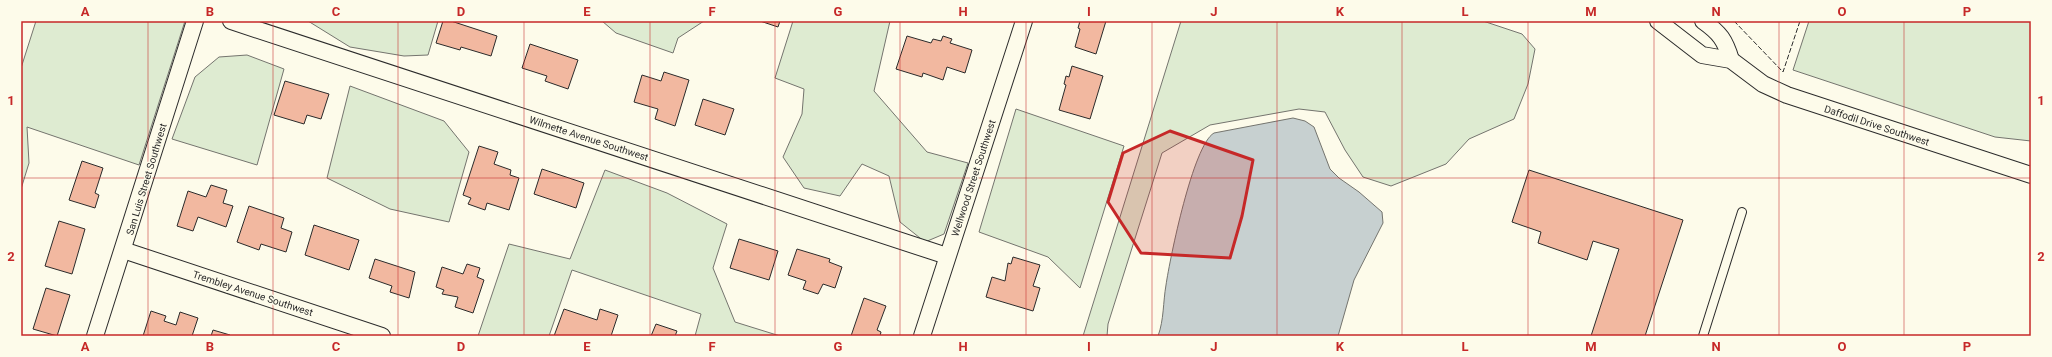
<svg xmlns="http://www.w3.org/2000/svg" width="2052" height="357" font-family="Roboto,sans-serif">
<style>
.green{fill:#deebd1;stroke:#74746e}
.water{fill:#c7d0d0;stroke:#74746e}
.building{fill:#f2b8a0;stroke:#2b2b2b}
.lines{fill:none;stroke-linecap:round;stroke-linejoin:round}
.lane-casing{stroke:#2b2b2b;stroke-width:10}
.street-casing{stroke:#2b2b2b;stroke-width:18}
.lane{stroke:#fdfbea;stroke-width:8}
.street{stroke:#fdfbea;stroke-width:16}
.fence{stroke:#2b2b2b;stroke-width:1;stroke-dasharray:5 2;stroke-linecap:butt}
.marked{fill:#c62828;fill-opacity:0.2;stroke:#c62828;stroke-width:3;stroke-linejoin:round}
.grid{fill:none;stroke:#c62828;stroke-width:1;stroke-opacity:0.55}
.labels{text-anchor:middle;stroke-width:3;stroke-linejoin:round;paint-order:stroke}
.street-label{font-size:10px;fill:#2b2b2b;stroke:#fdfbea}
.neatline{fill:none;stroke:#c62828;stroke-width:1.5}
.grid-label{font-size:13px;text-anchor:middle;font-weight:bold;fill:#c62828}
</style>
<rect width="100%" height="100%" fill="#fdfbea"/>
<g class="green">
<path d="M 36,21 L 185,21 L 139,165 L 27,127 L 29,163 L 21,189 L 21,68 Z"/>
<path d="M 308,21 L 438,21 L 428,55 L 404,56 L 350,47 Z"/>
<path d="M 602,21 L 704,21 L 678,38 L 673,53 L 616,33 Z"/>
<path d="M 793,21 L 890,21 L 874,91 L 927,152 L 968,163 L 944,234 L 925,242 L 900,222 L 889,176 L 862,164 L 840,196 L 804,188 L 783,157 L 802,114 L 804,89 L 775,78 Z"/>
<path d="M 1181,21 L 1483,21 L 1522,34 L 1535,49 L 1528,84 L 1514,119 L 1469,139 L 1446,164 L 1391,186 L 1363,177 L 1345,150 L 1325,112 L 1299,109 L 1210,125 L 1162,153 L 1108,324 L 1107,336 L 1083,336 Z"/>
<path d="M 1809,21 L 2031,21 L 2031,141 L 1995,137 L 1793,70 Z"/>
<path d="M 247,55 L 284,69 L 257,165 L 172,139 L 195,77 L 219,57 Z"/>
<path d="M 350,86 L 444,121 L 469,152 L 449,222 L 390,209 L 327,178 Z"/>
<path d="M 1016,109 L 1124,146 L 1080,288 L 1048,257 L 979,232 Z"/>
<path d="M 605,170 L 667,193 L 727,224 L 713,268 L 735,322 L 780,336 L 695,336 L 701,314 L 572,270 L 549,336 L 478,336 L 509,244 L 570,259 Z"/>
</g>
<path class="water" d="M 1293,118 L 1305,121 L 1314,127 L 1330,169 L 1339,178 L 1359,192 L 1382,212 L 1383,223 L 1354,280 L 1338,336 L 1158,336 C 1164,320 1163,302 1166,285 C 1170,258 1193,145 1214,133 Z"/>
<g class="building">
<path d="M 443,21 L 451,21 L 497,36 L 491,56 L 461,47 L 460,50 L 436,43 Z"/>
<path d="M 760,21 L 780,21 L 778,27 Z"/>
<path d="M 1080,21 L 1106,21 L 1096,54 L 1075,47 L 1080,29 L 1078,28 Z"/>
<path d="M 907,36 L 931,43 L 933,39 L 941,41 L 943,36 L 952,39 L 950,43 L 972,50 L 965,73 L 947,67 L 943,80 L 923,73 L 922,77 L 896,69 Z"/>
<path d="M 530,44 L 578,60 L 568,89 L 545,81 L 547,76 L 522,68 Z"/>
<path d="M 1072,66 L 1103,76 L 1090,119 L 1059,110 L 1066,85 L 1064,84 L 1066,76 L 1069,77 Z"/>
<path d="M 664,72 L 689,80 L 675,126 L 655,119 L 658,109 L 634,102 L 642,75 L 661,81 Z"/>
<path d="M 285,81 L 329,94 L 321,119 L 307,115 L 304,124 L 274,115 Z"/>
<path d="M 703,99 L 734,109 L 725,135 L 695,125 Z"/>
<path d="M 479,146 L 498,152 L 494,164 L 511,170 L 510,175 L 519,178 L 509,210 L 487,203 L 485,210 L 468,204 L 471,198 L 463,195 Z"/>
<path d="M 82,161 L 103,168 L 95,193 L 99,195 L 95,208 L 69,200 Z"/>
<path d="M 542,169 L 584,183 L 576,208 L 534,194 Z"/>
<path d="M 1529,170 L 1683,220 L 1645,336 L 1591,336 L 1619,249 L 1593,241 L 1587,260 L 1538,243 L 1541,232 L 1512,222 Z"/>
<path d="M 211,185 L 227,190 L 223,203 L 233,206 L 226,227 L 198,217 L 193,231 L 177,226 L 188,191 L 206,197 Z"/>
<path d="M 249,206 L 284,218 L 281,228 L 292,232 L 286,252 L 261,244 L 259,250 L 237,242 Z"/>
<path d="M 59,221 L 85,229 L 72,274 L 45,266 Z"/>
<path d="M 314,225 L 359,240 L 349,270 L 305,255 Z"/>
<path d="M 739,239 L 778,251 L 769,280 L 730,268 Z"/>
<path d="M 797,249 L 830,259 L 829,262 L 842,267 L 835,288 L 823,284 L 818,294 L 803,289 L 806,281 L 788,275 Z"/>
<path d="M 1013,257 L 1040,265 L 1033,286 L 1040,288 L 1033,311 L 986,297 L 992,277 L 1005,281 L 1008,263 L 1011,264 Z"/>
<path d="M 375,259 L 415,272 L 409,298 L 390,292 L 392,286 L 369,278 Z"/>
<path d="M 467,264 L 480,268 L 477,277 L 484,280 L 473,313 L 455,307 L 458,297 L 442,294 L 444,290 L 436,287 L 442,267 L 463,274 Z"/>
<path d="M 46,288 L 70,295 L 57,336 L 33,329 Z"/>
<path d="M 864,298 L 886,306 L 877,330 L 881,332 L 880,336 L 851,336 Z"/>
<path d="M 564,309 L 597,320 L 600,309 L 618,315 L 611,336 L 554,336 Z"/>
<path d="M 151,311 L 166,316 L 164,321 L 176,325 L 180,312 L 198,318 L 192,336 L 143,336 Z"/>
<path d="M 656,324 L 677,331 L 675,336 L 651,336 Z"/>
<path d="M 213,330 L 230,335 L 229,336 L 211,336 Z"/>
</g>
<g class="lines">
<defs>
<path id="lane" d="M 1703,336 L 1742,212"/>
<g id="street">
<path d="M 231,21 L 947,256"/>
<path d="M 1658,21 L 1702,55 L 1731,60 L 1763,84 L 1787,95 L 2031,175"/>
<path d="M 1703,21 C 1720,33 1725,40 1731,60"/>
<path d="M 123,250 L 382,336"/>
<path d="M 95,336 L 195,21"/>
<path d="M 922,336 L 1024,21"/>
</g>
</defs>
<use href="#lane" class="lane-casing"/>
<use href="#street" class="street-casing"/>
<use href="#lane" class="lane"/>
<use href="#street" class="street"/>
<path class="fence" d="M 1734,21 L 1783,72 L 1800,21"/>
</g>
<path class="marked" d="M 1170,131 L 1253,160 L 1242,216 L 1230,258 L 1141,253 L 1108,202 L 1123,153 Z"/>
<path class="grid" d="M 148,21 L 148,336M 273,21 L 273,336M 398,21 L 398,336M 524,21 L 524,336M 650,21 L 650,336M 775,21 L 775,336M 900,21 L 900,336M 1026,21 L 1026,336M 1152,21 L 1152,336M 1277,21 L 1277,336M 1402,21 L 1402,336M 1528,21 L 1528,336M 1654,21 L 1654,336M 1779,21 L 1779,336M 1904,21 L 1904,336M 21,178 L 2031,178"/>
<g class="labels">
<g class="street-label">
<text transform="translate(1877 125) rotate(18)" y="4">Daffodil Drive Southwest</text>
<text transform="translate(589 138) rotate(18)" y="4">Wilmette Avenue Southwest</text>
<text transform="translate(973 178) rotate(-72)" y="4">Wellwood Street Southwest</text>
<text transform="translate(146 179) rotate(-73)" y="4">San Luis Street Southwest</text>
<text transform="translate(253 293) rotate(18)" y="4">Trembley Avenue Southwest</text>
</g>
</g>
<rect width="2052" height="357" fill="none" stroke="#fdfbea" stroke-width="44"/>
<rect x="22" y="22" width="2008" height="313" class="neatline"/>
<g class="grid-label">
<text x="85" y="16">A</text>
<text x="210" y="16">B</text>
<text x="336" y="16">C</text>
<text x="461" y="16">D</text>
<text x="587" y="16">E</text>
<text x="712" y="16">F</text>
<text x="838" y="16">G</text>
<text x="963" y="16">H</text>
<text x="1089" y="16">I</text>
<text x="1214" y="16">J</text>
<text x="1340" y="16">K</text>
<text x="1465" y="16">L</text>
<text x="1591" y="16">M</text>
<text x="1716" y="16">N</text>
<text x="1842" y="16">O</text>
<text x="1967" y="16">P</text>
<text x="11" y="105">1</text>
<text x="2041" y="105">1</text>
<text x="11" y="261">2</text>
<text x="2041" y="261">2</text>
<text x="85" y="351">A</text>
<text x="210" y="351">B</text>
<text x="336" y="351">C</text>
<text x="461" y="351">D</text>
<text x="587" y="351">E</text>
<text x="712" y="351">F</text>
<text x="838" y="351">G</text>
<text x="963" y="351">H</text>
<text x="1089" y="351">I</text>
<text x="1214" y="351">J</text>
<text x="1340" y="351">K</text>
<text x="1465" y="351">L</text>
<text x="1591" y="351">M</text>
<text x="1716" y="351">N</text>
<text x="1842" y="351">O</text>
<text x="1967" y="351">P</text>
</g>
</svg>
